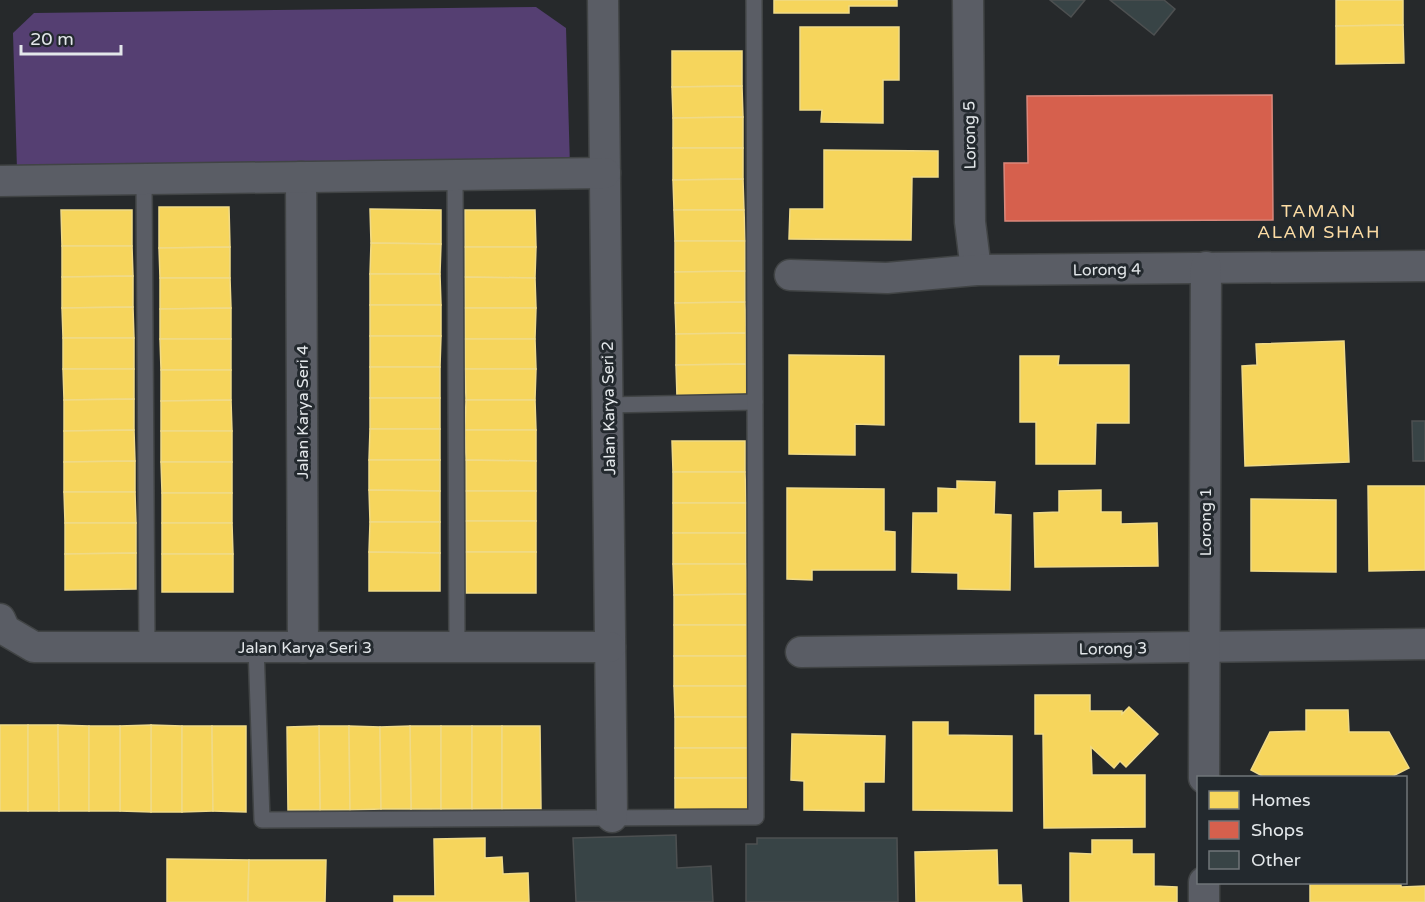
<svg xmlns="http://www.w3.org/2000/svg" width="1425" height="902" font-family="'Varela Round',sans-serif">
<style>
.green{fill:#553f72}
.homes{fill:#f6d55c;stroke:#f0da87;stroke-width:1.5}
.shops{fill:#d6604d;stroke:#da887c;stroke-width:1.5}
.building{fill:#384446;stroke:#4d5051;stroke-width:1.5}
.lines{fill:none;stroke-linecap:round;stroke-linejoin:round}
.lane-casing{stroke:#414445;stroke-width:18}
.street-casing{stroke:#414445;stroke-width:33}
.lane{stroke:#5a5d65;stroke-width:15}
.street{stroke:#5a5d65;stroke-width:30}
.labels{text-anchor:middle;stroke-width:6;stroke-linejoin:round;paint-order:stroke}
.street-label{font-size:16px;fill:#e3e7ea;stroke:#23292e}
.neighbourhood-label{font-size:18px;letter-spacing:1.5px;fill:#fcdca4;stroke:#23292e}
</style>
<rect width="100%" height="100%" fill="#26292b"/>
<path class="green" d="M 536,7 L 566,28 L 570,167 L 17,170 L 13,33 L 34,13 Z"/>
<g class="homes">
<path d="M 774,0 L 897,0 L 897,6 L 849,6 L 849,13 L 774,13 Z"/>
<path d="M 1336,0 L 1403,0 L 1403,25 L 1336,26 Z"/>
<path d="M 1403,25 L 1404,63 L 1336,64 L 1336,26 Z"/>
<path d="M 800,27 L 899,27 L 899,80 L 883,80 L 883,123 L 821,122 L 822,110 L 800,110 Z"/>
<path d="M 672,51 L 742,51 L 742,86 L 672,87 Z"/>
<path d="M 742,86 L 743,117 L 673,118 L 672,87 Z"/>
<path d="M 743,117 L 743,148 L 673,148 L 673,118 Z"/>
<path d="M 673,148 L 743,148 L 743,179 L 673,180 Z"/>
<path d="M 824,150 L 938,151 L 938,177 L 912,177 L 911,240 L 789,239 L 790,209 L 824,209 Z"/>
<path d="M 743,179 L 744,210 L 674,210 L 673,180 Z"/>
<path d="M 159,207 L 229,207 L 230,247 L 159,248 Z"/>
<path d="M 370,209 L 441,210 L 441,244 L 371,243 Z"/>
<path d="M 61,210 L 132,210 L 132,246 L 62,246 Z"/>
<path d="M 465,210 L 535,210 L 536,247 L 465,247 Z"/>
<path d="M 674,210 L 744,210 L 745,241 L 675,241 Z"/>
<path d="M 675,241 L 745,241 L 745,271 L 675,272 Z"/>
<path d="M 371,243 L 441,244 L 440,274 L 370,274 Z"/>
<path d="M 62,246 L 132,246 L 133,276 L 62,277 Z"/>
<path d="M 230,247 L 230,278 L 160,278 L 159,248 Z"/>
<path d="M 465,247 L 536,247 L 535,278 L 465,277 Z"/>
<path d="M 745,271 L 745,302 L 675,303 L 675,272 Z"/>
<path d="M 370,274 L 440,274 L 441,305 L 370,305 Z"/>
<path d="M 133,276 L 133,307 L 62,308 L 62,277 Z"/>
<path d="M 465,277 L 535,278 L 536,308 L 465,308 Z"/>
<path d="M 160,278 L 230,278 L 231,308 L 160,309 Z"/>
<path d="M 745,302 L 746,333 L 676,334 L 675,303 Z"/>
<rect x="370" y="305" width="71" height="31"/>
<path d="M 133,307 L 134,338 L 63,338 L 62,308 Z"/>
<path d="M 231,308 L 231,339 L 160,339 L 160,309 Z"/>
<path d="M 465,308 L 536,308 L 535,339 L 465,339 Z"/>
<path d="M 746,333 L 746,364 L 676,365 L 676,334 Z"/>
<path d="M 370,336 L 441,336 L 440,367 L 370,367 Z"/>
<rect x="63" y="338" width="71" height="31"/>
<path d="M 160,339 L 231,339 L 231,370 L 161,370 Z"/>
<path d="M 465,339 L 535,339 L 536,369 L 465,369 Z"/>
<path d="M 1344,341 L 1349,462 L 1245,466 L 1242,366 L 1257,365 L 1256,344 Z"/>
<path d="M 789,355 L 884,356 L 884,425 L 855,424 L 855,455 L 789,454 Z"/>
<path d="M 1020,356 L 1059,356 L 1058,365 L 1129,365 L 1129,423 L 1096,423 L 1095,464 L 1036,464 L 1036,422 L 1020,422 Z"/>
<path d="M 746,364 L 747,396 L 677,397 L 676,365 Z"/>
<rect x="370" y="367" width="70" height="31"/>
<path d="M 63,369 L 134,369 L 134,399 L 64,400 Z"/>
<path d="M 465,369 L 536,369 L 535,400 L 466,400 Z"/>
<path d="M 161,370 L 231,370 L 231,400 L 161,401 Z"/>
<rect x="370" y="398" width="70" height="31"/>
<path d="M 134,399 L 134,430 L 64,431 L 64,400 Z"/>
<path d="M 231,400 L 232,431 L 161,431 L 161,401 Z"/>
<path d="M 466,400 L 535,400 L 536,430 L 465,430 Z"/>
<path d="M 370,429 L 440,429 L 440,460 L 369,460 Z"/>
<path d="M 134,430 L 135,461 L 64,462 L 64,431 Z"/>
<path d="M 465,430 L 536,430 L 536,461 L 466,460 Z"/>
<rect x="161" y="431" width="71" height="31"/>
<path d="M 672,441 L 745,441 L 745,472 L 673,472 Z"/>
<path d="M 369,460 L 440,460 L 440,491 L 369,490 Z"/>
<path d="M 466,460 L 536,461 L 536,491 L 466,491 Z"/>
<path d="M 135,461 L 135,492 L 64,492 L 64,462 Z"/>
<path d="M 161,462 L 232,462 L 232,493 L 162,493 Z"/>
<path d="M 673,472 L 745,472 L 746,503 L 673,503 Z"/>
<path d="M 957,481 L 995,482 L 994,514 L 1011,515 L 1010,590 L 958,589 L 958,573 L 912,572 L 913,513 L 938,513 L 938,488 L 957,489 Z"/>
<path d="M 1368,486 L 1425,486 L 1425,570 L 1369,571 Z"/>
<path d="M 787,488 L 884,489 L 884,531 L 895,532 L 895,570 L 812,570 L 812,580 L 787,579 Z"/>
<path d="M 369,490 L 440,491 L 440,522 L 370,522 Z"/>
<path d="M 1101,490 L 1101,512 L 1121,512 L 1121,524 L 1157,523 L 1158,566 L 1035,567 L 1034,513 L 1059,512 L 1059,491 Z"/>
<rect x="466" y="491" width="70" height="30"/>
<path d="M 64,492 L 135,492 L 136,523 L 65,523 Z"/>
<rect x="162" y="493" width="70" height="30"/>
<path d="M 1251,499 L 1336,500 L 1336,572 L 1251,571 Z"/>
<rect x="673" y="503" width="73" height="30"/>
<rect x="466" y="521" width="70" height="31"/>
<path d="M 370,522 L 440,522 L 440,553 L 369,552 Z"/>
<path d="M 65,523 L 136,523 L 136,553 L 65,554 Z"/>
<path d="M 162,523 L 232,523 L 233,554 L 162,554 Z"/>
<rect x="673" y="533" width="73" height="31"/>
<path d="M 369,552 L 440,553 L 440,591 L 369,591 Z"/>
<rect x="466" y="552" width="70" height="41"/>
<path d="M 136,553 L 136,589 L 65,590 L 65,554 Z"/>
<rect x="162" y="554" width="71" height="38"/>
<path d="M 673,564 L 746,564 L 747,594 L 674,595 Z"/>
<path d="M 747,594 L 747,625 L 674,625 L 674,595 Z"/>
<rect x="674" y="625" width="73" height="31"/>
<rect x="674" y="656" width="73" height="30"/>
<path d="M 674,686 L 747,686 L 748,717 L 675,717 Z"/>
<path d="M 1035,695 L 1090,695 L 1090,711 L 1122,711 L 1122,714 L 1129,707 L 1158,734 L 1126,767 L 1120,761 L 1114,768 L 1091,747 L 1092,775 L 1145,775 L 1145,827 L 1044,828 L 1043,734 L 1035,734 Z"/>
<path d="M 1306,710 L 1348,710 L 1349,732 L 1389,732 L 1409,768 L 1389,778 L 1266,778 L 1251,770 L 1270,732 L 1306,731 Z"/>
<rect x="675" y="717" width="73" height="31"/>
<path d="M 913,722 L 948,722 L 948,735 L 1012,736 L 1012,811 L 913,810 Z"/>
<rect x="0" y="725" width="28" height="86"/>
<path d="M 28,725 L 58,725 L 59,811 L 28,811 Z"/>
<path d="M 58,725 L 89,726 L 89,811 L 59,811 Z"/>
<path d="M 151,725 L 182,726 L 182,812 L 151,812 Z"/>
<path d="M 151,725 L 151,812 L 120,811 L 120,726 Z"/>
<rect x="89" y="726" width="31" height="85"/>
<path d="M 182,726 L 212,726 L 213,811 L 182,812 Z"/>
<path d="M 212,726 L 246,726 L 246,812 L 213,811 Z"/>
<path d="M 319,726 L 349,726 L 350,810 L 320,810 Z"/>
<path d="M 319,726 L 320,810 L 288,810 L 287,727 Z"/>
<path d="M 349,726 L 380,727 L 381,809 L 350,810 Z"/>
<path d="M 410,726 L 441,726 L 441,809 L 411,809 Z"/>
<path d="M 410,726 L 411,809 L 381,809 L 380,727 Z"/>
<rect x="441" y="726" width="31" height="83"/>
<rect x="472" y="726" width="30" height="83"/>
<path d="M 502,726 L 540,726 L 541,809 L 502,809 Z"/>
<path d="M 792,734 L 885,736 L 884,782 L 864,782 L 864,811 L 804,810 L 804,781 L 791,780 Z"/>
<rect x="675" y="748" width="73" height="30"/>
<path d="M 675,778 L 748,778 L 748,812 L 675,813 Z"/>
<path d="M 485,838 L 485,858 L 502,857 L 503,874 L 528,873 L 529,902 L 394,902 L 394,896 L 435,896 L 434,839 Z"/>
<path d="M 1092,840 L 1132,840 L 1132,854 L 1154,854 L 1154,886 L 1177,887 L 1177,902 L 1070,902 L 1070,853 L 1092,854 Z"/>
<path d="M 997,850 L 998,885 L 1021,885 L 1022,902 L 916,902 L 915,852 Z"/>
<path d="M 167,859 L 249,860 L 248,902 L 167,902 Z"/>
<path d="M 249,860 L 326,860 L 325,902 L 248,902 Z"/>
<path d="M 1310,882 L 1401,882 L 1401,887 L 1425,886 L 1425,902 L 1310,902 Z"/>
</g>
<path class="shops" d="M 1272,95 L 1273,220 L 1005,221 L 1004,163 L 1028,163 L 1027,96 Z"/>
<g class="building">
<path d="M 1050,0 L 1085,0 L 1071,17 Z"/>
<path d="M 1110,0 L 1164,0 L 1175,9 L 1154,35 Z"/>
<path d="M 1412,421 L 1425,421 L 1425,461 L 1413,461 Z"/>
<path d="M 676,835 L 677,868 L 711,866 L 713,902 L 576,902 L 573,838 Z"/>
<path d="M 757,838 L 897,838 L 898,902 L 746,902 L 746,844 L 757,844 Z"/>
</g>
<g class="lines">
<defs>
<g id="lane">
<path d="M 455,175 L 457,647"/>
<path d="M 144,179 L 147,647"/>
<path d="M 607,405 L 755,402"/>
<path d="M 256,647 L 262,820 L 756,817 L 754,0"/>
</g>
<g id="street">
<path d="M 603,0 L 612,817"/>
<path d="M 968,0 L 970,222 L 976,270"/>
<path d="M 301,177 L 303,647"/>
<path d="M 0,181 L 605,173"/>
<path d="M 790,275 L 887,278 L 976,270 L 1425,266"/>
<path d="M 0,619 L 5,630 L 34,647 L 610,647"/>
<path d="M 801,652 L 1425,644"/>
<path d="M 1204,778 L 1206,267"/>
<path d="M 1204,902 L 1204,882"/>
</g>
</defs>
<use href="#lane" class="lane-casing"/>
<use href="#street" class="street-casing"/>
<use href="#lane" class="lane"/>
<use href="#street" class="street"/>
</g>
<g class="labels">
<g class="street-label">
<text transform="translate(969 135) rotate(-91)" y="6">Lorong 5</text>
<text transform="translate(1107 269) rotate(-1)" y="6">Lorong 4</text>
<text transform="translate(608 408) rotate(-91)" y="6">Jalan Karya Seri 2</text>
<text transform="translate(302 412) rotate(-90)" y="6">Jalan Karya Seri 4</text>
<text transform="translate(1205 522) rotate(-90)" y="6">Lorong 1</text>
<text x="305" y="653">Jalan Karya Seri 3</text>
<text transform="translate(1113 648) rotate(-1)" y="6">Lorong 3</text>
</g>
<g class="neighbourhood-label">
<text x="1319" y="217">TAMAN<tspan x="1319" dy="21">ALAM SHAH</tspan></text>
</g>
</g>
<rect x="1197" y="776" width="210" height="108" fill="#23292e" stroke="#707579" stroke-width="1.5"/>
<rect x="1209" y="791" width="30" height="18" fill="#f6d55c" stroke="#707579" stroke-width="1.5"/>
<text x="1251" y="806" font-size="18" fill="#e3e7ea">Homes</text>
<rect x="1209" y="821" width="30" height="18" fill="#d6604d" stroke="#707579" stroke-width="1.5"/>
<text x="1251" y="836" font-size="18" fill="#e3e7ea">Shops</text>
<rect x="1209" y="851" width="30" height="18" fill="#384446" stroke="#707579" stroke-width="1.5"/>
<text x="1251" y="866" font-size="18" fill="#e3e7ea">Other</text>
<path d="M21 45v9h100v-9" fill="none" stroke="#e3e7ea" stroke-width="3"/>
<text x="30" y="45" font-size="18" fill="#e3e7ea" stroke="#23292e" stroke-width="4.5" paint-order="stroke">20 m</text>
</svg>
